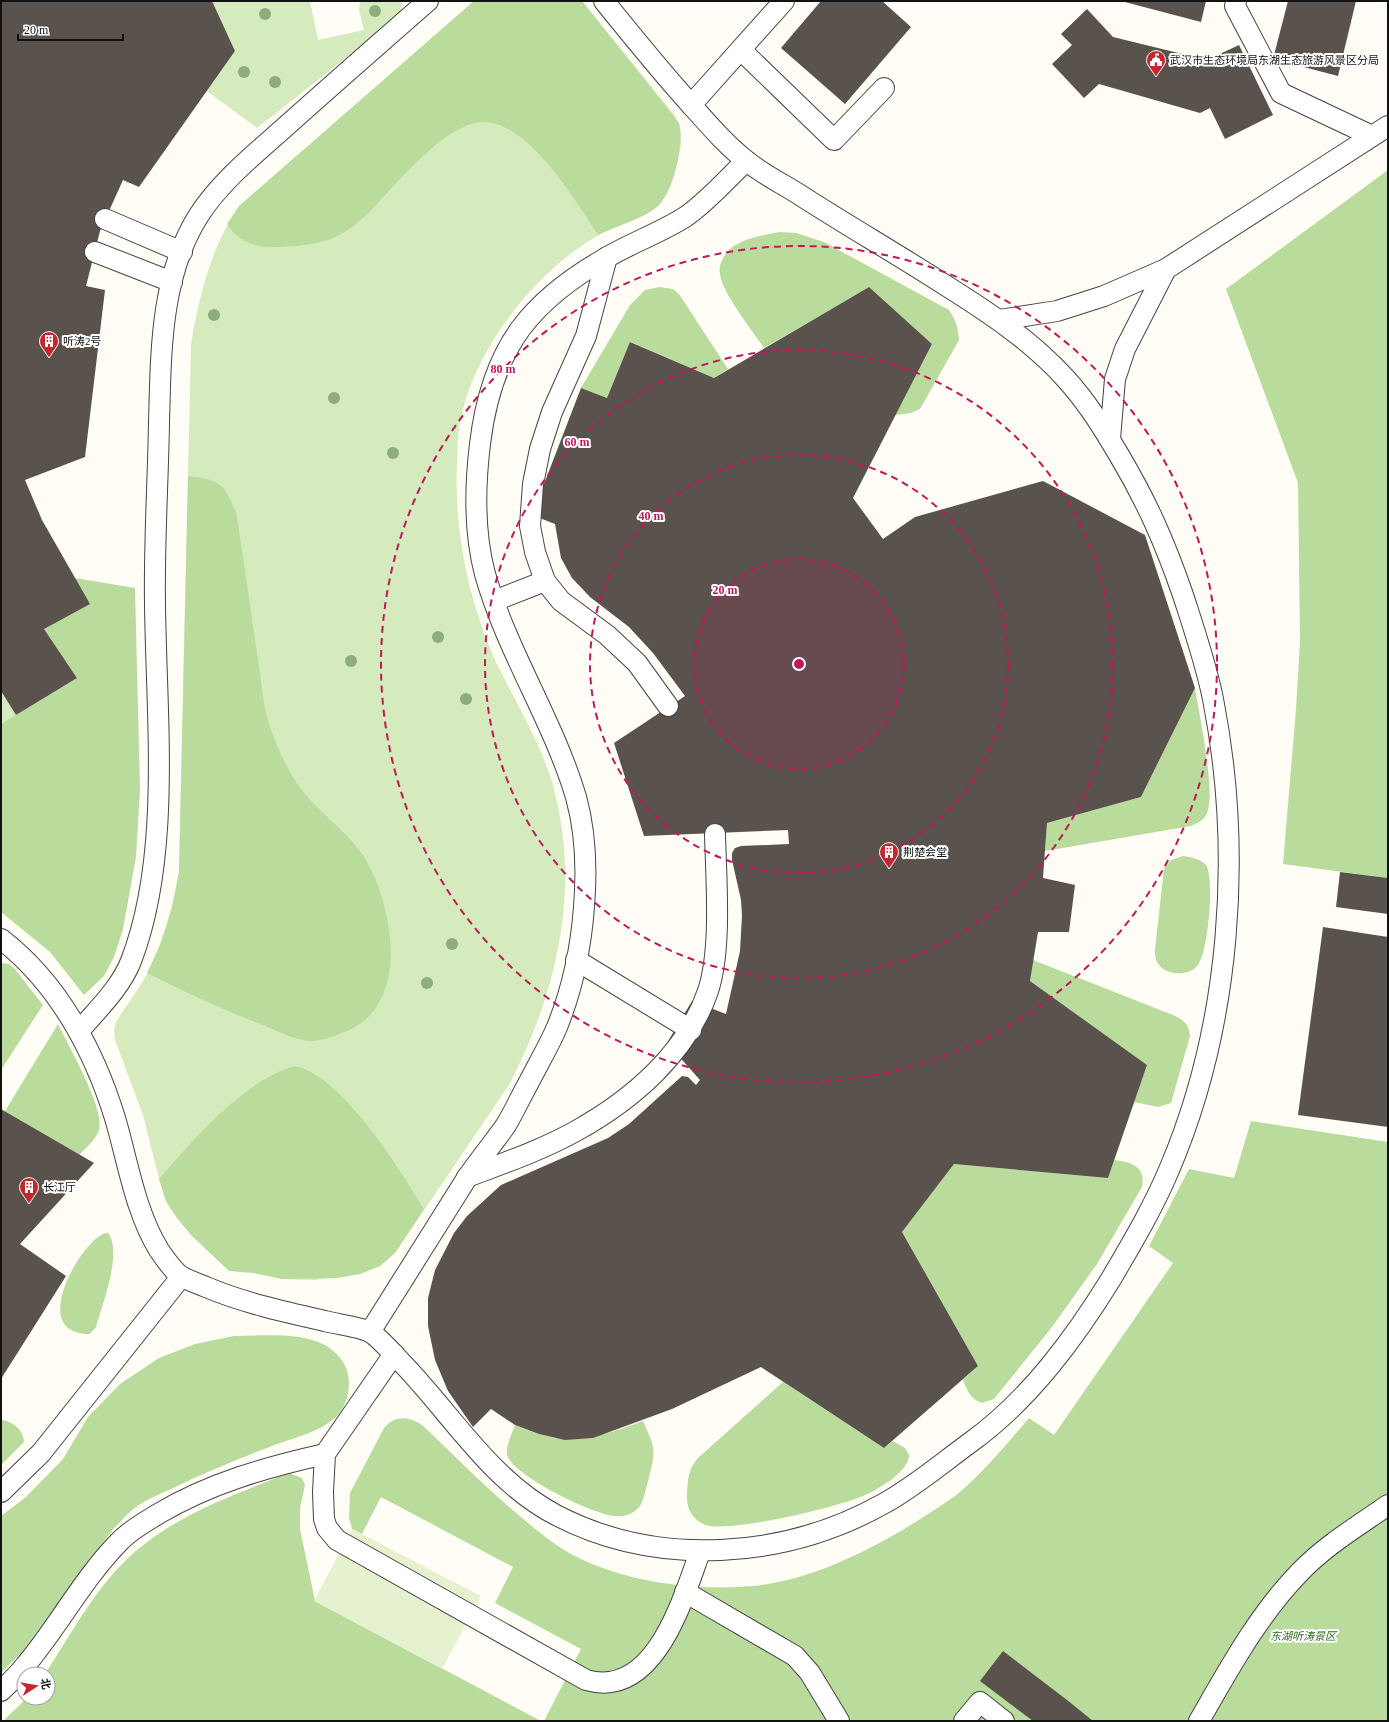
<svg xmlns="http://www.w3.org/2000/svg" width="1389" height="1722" font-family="'Times New Roman','Noto Sans SC',serif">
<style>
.green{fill:#d5ebbd}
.forest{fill:#b9dc9c}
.pitch{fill:#e6f2cf}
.building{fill:#5a524d}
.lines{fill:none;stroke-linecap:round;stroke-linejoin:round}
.lane-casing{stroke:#444;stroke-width:22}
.lane{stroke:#fff;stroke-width:20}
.tree{fill:#8dad7f}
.ring{fill:none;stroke:#c2185b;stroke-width:2;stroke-dasharray:7 5}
.labels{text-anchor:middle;stroke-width:4;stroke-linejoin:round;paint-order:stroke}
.poi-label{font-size:11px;fill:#111;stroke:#fff;text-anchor:start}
.park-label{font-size:11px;font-style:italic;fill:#2f6b1f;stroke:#fff}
.centre{fill:#c2185b;stroke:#fff;stroke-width:2}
.ring-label{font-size:12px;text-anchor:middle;font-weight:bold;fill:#c2185b;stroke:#fff;stroke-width:4;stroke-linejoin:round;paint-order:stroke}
</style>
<rect width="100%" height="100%" fill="#fffdf5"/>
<g class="green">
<path d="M 212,1 L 310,1 L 318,40 L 364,30 L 359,10 L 360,1 L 401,1 C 402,7 402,12 398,17 L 257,128 L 207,91 L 235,51 Z"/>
<path d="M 474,1 L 582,1 L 673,113 C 677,120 680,125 681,133 C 683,151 671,192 658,205 C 643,220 617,224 599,235 C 534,271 469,355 459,430 C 457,441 458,453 457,463 C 454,532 468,599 496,662 C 515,701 539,740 552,782 C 582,887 558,990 509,1085 L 395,1253 L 380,1266 L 360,1274 L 315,1280 L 282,1279 L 192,1236 L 177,1218 L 166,1201 L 159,1179 L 143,1115 L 115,1040 L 114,1030 L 116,1022 C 126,1005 139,990 148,972 C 164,940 172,907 179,872 L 191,344 C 200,293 210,250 239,206 Z"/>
<path d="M 1,691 L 16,715 L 1,724 Z"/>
</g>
<g class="forest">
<path d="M 474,1 L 582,1 L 679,123 C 684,144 674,192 657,207 C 644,218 614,227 598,235 C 576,201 522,111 475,123 C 449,129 423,156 405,174 C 384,194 369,218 343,233 C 324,244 301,246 279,247 C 257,248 239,243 227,224 L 239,206 Z"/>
<path d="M 1388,170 L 1388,878 L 1283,864 L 1296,709 L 1300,642 L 1298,483 L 1226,289 Z"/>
<path d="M 780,232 L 796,233 L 824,242 L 949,310 C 956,320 958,328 959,340 L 920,409 L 911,413 L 895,415 L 932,344 L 869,287 L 764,348 C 753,331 722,293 720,274 C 718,265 724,255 730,249 C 743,238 764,235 780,232 Z"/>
<path d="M 660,287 L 673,289 L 679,294 L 728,369 L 714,378 L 631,342 L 607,398 L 581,388 L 630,305 L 645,290 Z"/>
<path d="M 188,476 C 222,480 225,484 237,516 C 244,564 251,612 258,660 C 262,683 263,709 271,730 C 279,752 288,772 302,790 C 321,815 350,833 366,860 C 394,910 412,1008 342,1033 C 332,1037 319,1042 308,1041 C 293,1039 277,1031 263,1025 C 223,1010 185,992 147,973 L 161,943 L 172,909 L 179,872 Z"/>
<path d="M 75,578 L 135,588 L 140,790 L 136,857 L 123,929 L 114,957 L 104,976 L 84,995 L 50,952 L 1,912 L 1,724 L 77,678 L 44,629 Z"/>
<path d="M 1195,688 C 1199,713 1216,793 1207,813 C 1205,820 1197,823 1191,826 L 1045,851 L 1047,823 L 1141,797 Z"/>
<path d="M 1183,856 C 1191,857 1201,859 1206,865 C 1215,879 1208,952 1198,965 C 1190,976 1169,976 1160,966 C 1155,961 1155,955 1155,949 L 1164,869 L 1171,860 Z"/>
<path d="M 1033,960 L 1173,1015 C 1184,1020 1189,1024 1190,1036 L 1171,1103 L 1158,1107 L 1134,1102 L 1147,1065 L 1030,981 Z"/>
<path d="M 1,963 L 9,964 L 14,968 L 43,1005 L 1,1070 Z"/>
<path d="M 58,1024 C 68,1045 106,1110 99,1131 C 95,1140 86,1148 79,1155 L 5,1111 Z"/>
<path d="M 295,1066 C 342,1075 400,1170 424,1209 L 395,1253 L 380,1266 L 360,1274 L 337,1278 L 282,1279 L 253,1273 L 229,1271 L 192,1236 L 177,1218 L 166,1201 L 159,1179 C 193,1140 244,1080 295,1066 Z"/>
<path d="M 1251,1121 L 1388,1142 L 1388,1721 L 544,1721 L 581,1649 L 495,1603 L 513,1567 L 381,1497 L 362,1534 L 352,1529 L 349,1517 L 350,1493 L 384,1428 C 395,1415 409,1416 422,1425 C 455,1456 487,1489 522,1518 C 540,1533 559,1549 581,1559 C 631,1583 698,1591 753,1586 C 814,1580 875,1548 925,1516 C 935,1509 946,1503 955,1496 C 983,1473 1006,1445 1029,1418 L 1054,1435 L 1173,1263 L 1149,1246 L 1189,1169 L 1234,1178 Z"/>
<path d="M 1114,1160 C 1131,1162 1146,1166 1142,1187 L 1097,1264 L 1052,1327 L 994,1399 L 982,1403 C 971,1400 967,1390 963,1380 L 978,1366 L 902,1232 L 954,1164 L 1108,1178 Z"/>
<path d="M 108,1233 C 123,1252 102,1305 96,1327 L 90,1334 C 23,1335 87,1231 108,1233 Z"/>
<path d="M 234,1336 C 269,1336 322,1328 343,1362 C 354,1379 349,1405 335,1418 C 319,1432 296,1437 277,1444 C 241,1458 206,1472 171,1489 C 158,1495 142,1501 131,1511 C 125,1516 120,1523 114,1528 L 21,1653 L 1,1673 L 1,1516 L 26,1497 L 63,1459 L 88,1417 L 120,1384 L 159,1358 L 195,1344 Z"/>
<path d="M 783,1382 L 884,1448 L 893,1441 L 905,1448 L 909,1455 C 909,1472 877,1490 863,1496 C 838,1507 730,1533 706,1525 C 692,1520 686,1508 687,1494 C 688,1480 688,1469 698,1458 Z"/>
<path d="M 1,1420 C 13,1421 23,1430 24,1442 L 1,1465 Z"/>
<path d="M 643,1421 C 656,1449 656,1451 648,1481 C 645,1491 644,1505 635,1511 C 630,1515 622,1517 615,1516 C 594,1515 511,1475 507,1454 C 506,1445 512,1434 515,1425 C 567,1448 593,1439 643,1421 Z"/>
<path d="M 289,1473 L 302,1478 L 305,1485 L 300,1508 L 300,1529 L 315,1601 L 541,1721 L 3,1721 L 27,1698 L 48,1698 L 48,1674 L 45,1674 C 70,1636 93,1592 126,1560 C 172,1516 231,1496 289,1473 Z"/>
</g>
<path class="pitch" d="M 352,1529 L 481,1596 L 442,1669 L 314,1601 Z"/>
<g class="building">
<path d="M 1,1 L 212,1 L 235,51 L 139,187 L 123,180 L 100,231 L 86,286 L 105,290 L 85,457 L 25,480 L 42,520 L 90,604 L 44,629 L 77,678 L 16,715 L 1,691 Z"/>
<path d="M 821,1 L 882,1 L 911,27 L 845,104 L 781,48 Z"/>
<path d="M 1121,1 L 1206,1 L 1201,22 Z"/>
<path d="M 1288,1 L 1356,1 L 1338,76 L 1273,59 Z"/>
<path d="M 1087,9 L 1113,37 L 1207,60 L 1239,45 L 1273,115 L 1225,139 L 1210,108 L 1200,113 L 1099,84 L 1084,98 L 1052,64 L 1072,45 L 1061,34 Z"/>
<path d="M 869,287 L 932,344 L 853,498 L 883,539 L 915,517 L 1043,481 L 1145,535 L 1195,688 L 1141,797 L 1047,823 L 1043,878 L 1075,885 L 1069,932 L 1038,932 L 1030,981 L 1147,1065 L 1108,1178 L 954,1164 L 902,1232 L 978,1366 L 884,1448 L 761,1367 L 672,1409 L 593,1438 L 565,1440 L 539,1434 L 515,1425 L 491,1409 L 473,1427 L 448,1391 L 435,1360 L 428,1326 L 428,1298 L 435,1270 L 454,1233 L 467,1216 L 501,1185 L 608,1138 L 629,1124 L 682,1076 L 688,1077 L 696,1085 L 700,1080 L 667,1043 L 692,1001 L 726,1014 L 740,951 L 742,915 L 741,900 L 732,860 L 732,853 L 735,848 L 741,846 L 789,844 L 788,830 L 644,836 L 614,743 L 685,696 L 653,653 L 629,627 L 590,597 L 572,578 L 561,558 L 555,524 L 532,515 L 581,388 L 607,398 L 630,342 L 714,378 Z"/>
<path d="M 1340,872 L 1388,878 L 1388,914 L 1336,907 Z"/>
<path d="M 1323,927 L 1388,937 L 1388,1127 L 1298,1115 Z"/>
<path d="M 1,1109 L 94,1163 L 20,1244 L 66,1276 L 1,1379 Z"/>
<path d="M 1003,1651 L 1067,1700 L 1093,1721 L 1033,1721 L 980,1681 Z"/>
</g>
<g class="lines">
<defs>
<g id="lane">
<path d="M 1236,1 L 1235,6 L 1281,93 L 1372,136"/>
<path d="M 741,50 L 834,140 L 884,88"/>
<path d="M 691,105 L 784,1"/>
<path d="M 105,219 L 182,252"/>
<path d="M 95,252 L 172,282"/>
<path d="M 607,257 L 586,336 L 552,412 L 540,449 L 533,484 L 530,526 L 535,552 L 545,581 L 561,601 L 607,635 L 637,663 L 668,706"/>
<path d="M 999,320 L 1057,311 L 1104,296 L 1166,269"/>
<path d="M 1110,439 L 1115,379 L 1125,349 L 1166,269 L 1388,126"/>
<path d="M 494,601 L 545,581"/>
<path d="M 1,939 C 58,983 94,1050 115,1118 C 128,1162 135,1211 159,1250 C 165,1259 171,1267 178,1274 C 184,1279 199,1284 206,1287 C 244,1303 285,1312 325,1321 C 336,1324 360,1327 370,1332 C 380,1338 395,1356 403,1364 C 453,1416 491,1481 556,1515 C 658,1568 784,1559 883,1504 C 914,1487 942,1463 971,1442 C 1029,1400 1074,1339 1111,1279 C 1132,1243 1153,1208 1169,1170 C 1231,1025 1243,852 1213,699 C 1206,664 1194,629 1183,595 C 1165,543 1147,502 1119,455 C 1103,428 1087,402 1066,379 C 1032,341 988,312 945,285 C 897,254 848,226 800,195 C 783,184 764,175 748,162 C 728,147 710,126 693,107 C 662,73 633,37 604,1"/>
<path d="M 576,960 L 691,1030"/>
<path d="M 80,1030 C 98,1009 121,987 131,961 C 172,855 156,715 155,603 C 154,543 158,483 159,423 C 161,353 160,276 199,215 C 220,182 256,153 284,128 C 332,85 380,43 428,1"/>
<path d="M 467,1177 C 504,1163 542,1150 576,1131 C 632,1100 687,1053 708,991 C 722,949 716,878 715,834"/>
<path d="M 370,1332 C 402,1282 433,1231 465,1181 C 478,1161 493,1144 506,1125 C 514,1112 521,1096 529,1082 C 538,1064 549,1046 557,1027 C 572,990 581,947 584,907 C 587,870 586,833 576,797 C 553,720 507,652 485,574 C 474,533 475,485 480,444 C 485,402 496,362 521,328 C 543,299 574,276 606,258 C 631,243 660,233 685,217 C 706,203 727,179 746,161"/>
<path d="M 394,1354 L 325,1454 L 323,1492 L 324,1519 L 327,1528 L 337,1540 L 586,1680 C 655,1700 683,1598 700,1552"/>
<path d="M 1,1492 L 41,1453 L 181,1277"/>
<path d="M 685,1592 L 795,1656 L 810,1673 L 839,1721"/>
<path d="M 1,1691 C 9,1683 17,1676 24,1667 C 58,1627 82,1580 119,1542 C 130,1530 145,1522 158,1514 C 210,1483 267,1467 325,1454"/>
<path d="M 964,1721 L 980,1702 L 1004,1721"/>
<path d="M 1199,1721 C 1229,1669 1258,1615 1300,1572 C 1326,1545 1358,1526 1388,1505"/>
</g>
</defs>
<use href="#lane" class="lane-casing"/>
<use href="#lane" class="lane"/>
</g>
<g class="tree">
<circle cx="375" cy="11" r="6"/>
<circle cx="265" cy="14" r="6"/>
<circle cx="244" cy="72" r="6"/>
<circle cx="275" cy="82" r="6"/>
<circle cx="214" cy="315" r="6"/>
<circle cx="334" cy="398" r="6"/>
<circle cx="393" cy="453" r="6"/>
<circle cx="438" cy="637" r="6"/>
<circle cx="351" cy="661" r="6"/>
<circle cx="466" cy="699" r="6"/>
<circle cx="452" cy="944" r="6"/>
<circle cx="427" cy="983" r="6"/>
</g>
<circle cx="799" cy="664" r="105" fill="#c2185b" fill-opacity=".12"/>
<g class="ring">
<circle cx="799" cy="664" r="105"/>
<circle cx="799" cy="664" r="209"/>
<circle cx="799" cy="664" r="314"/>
<circle cx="799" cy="664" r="418"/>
</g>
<defs>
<symbol id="civic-pin" viewBox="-11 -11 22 30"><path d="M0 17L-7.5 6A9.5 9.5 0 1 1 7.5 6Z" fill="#c4262e" stroke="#fff"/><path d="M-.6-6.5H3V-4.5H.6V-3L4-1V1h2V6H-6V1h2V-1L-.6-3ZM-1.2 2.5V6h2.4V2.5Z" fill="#fff"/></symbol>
<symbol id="building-pin" viewBox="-11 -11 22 30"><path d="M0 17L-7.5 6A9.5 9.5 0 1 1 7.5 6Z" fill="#c4262e" stroke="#fff"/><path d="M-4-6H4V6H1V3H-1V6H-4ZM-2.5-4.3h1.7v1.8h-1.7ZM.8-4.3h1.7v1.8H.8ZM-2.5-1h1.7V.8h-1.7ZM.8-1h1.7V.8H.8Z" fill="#fff"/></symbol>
</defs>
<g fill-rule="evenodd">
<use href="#civic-pin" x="1145" y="49" width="22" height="30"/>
<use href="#building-pin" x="38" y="330" width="22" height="30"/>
<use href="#building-pin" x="878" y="841" width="22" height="30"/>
<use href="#building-pin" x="18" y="1176" width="22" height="30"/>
</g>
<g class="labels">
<g class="poi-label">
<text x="1170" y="64">武汉市生态环境局东湖生态旅游风景区分局</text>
<text x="63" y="345">听涛2号</text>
<text x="903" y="856">荆楚会堂</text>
<text x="43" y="1191">长江厅</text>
</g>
<g class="park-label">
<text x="1303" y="1640">东湖听涛景区</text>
</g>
</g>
<circle cx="799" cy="664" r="6" class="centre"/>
<g class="ring-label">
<text x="503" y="373">80 m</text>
<text x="577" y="446">60 m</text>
<text x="651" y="520">40 m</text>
<text x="725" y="594">20 m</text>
</g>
<rect width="1389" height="1722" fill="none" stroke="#111111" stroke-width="4"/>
<g transform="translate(36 1686) rotate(78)"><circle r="19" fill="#ffffff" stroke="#a0a0a0"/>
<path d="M0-3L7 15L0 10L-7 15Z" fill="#c4262e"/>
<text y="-6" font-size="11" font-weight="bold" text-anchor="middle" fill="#111111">北</text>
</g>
<path d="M18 34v6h105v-6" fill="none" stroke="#111111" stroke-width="2"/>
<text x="24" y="34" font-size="12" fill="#111111" stroke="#ffffff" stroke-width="3" paint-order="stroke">20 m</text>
</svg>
